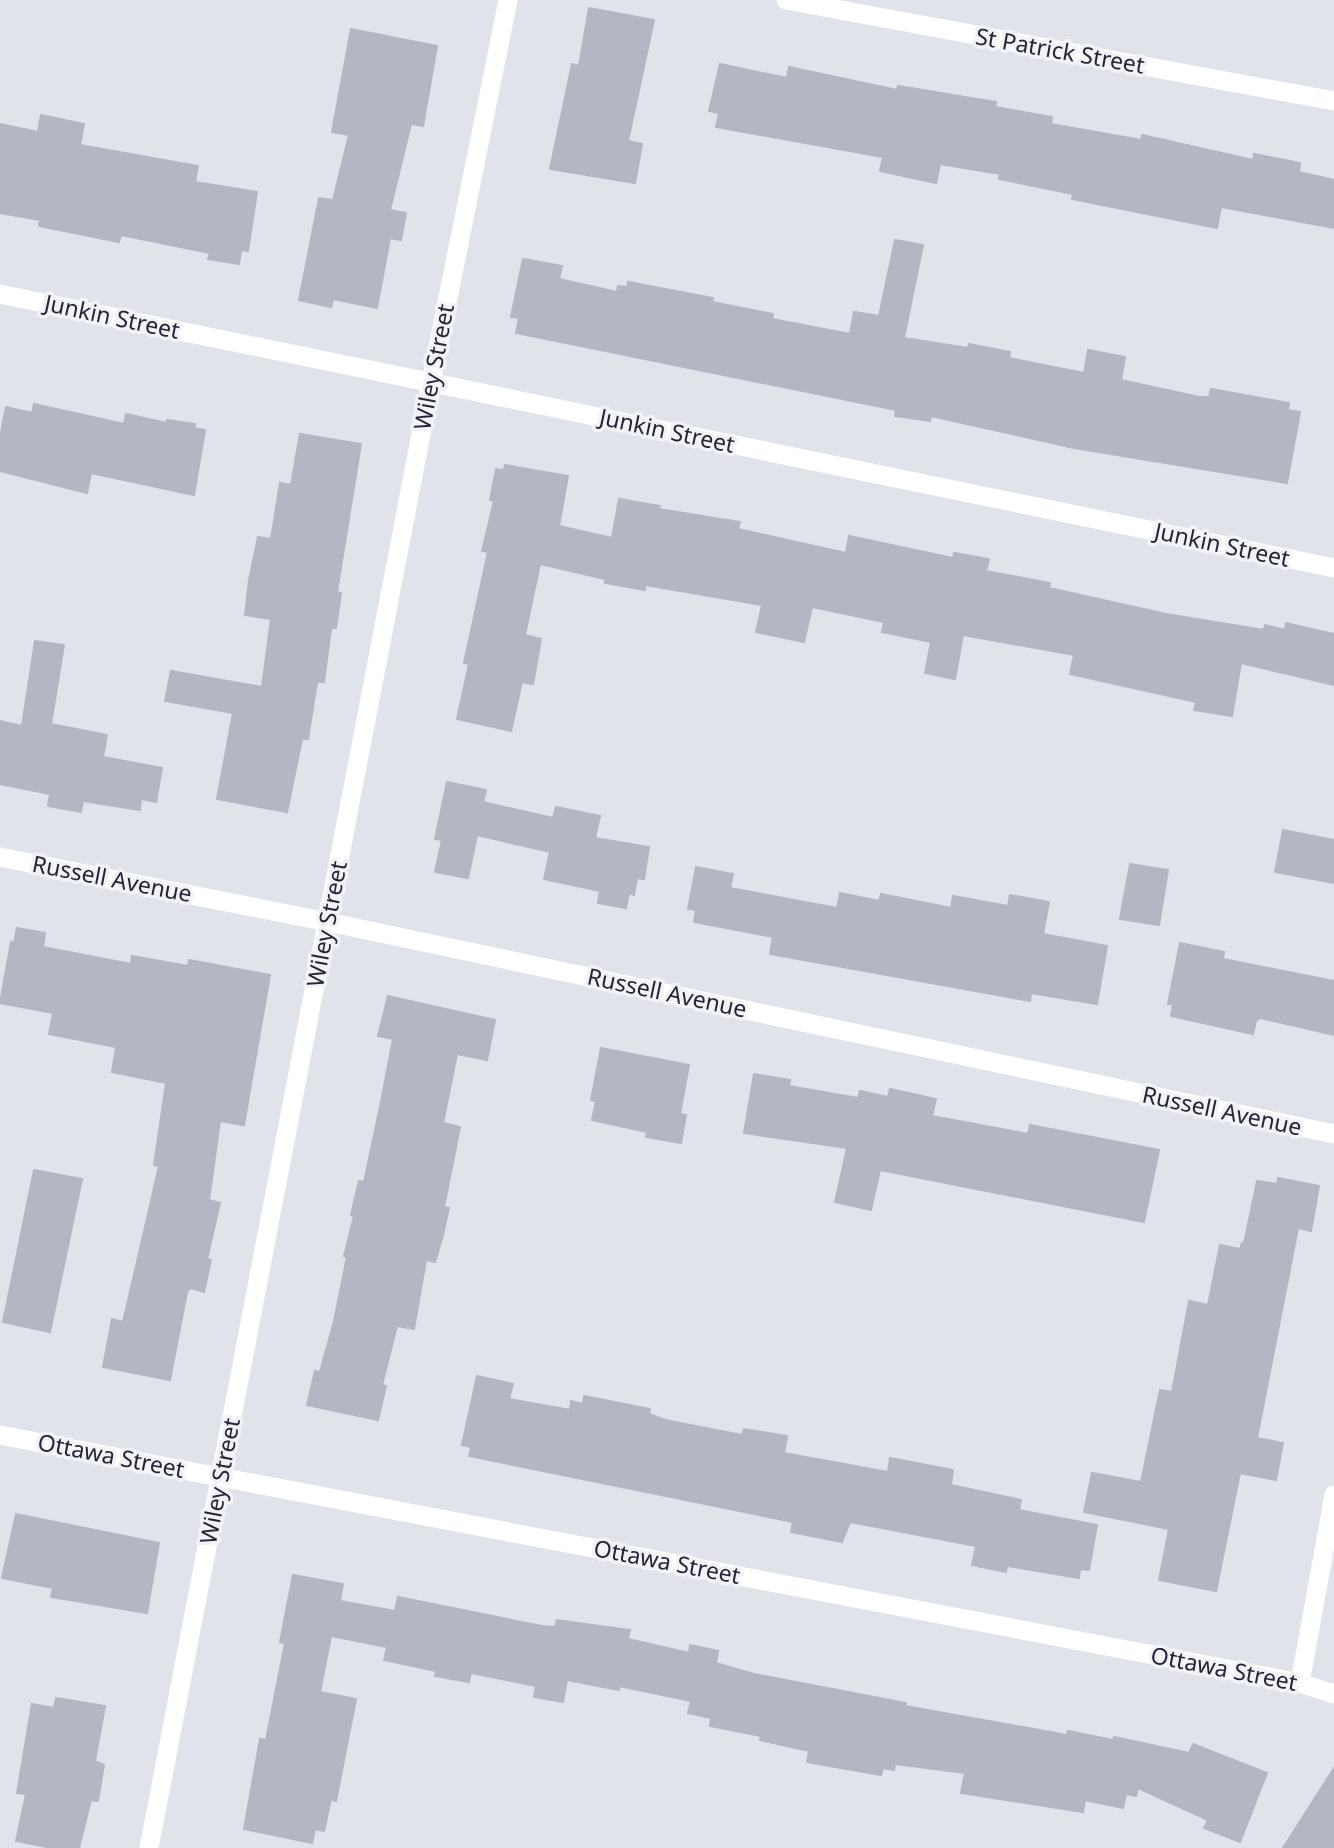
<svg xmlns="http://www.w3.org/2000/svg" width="1334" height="1848" font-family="'Noto Sans',sans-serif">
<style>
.building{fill:#b4b6c1;stroke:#b5b6c3;stroke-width:2}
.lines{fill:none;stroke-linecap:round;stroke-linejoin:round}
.minor{stroke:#fff;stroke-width:19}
.tertiary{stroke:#fff;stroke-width:19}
.labels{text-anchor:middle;stroke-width:7;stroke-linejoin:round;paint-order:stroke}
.street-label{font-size:23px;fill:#252439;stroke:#f2f3f7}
</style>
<rect width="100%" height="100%" fill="#e1e3ea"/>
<g class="building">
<path d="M 589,8 L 654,20 L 628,141 L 642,144 L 635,183 L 550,169 L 572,64 L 579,66 Z"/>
<path d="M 351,29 L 437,46 L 423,126 L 411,124 L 390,210 L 406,213 L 401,240 L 390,238 L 377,308 L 333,299 L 331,307 L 299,300 L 319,198 L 333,200 L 349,135 L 332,132 Z"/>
<path d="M 720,64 L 787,78 L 789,67 L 897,90 L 898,86 L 996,102 L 995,107 L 1052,117 L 1051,124 L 1141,140 L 1142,135 L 1253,160 L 1254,154 L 1300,163 L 1299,172 L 1334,180 L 1334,228 L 1221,207 L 1217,228 L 1072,199 L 1073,194 L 999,179 L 1000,174 L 940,164 L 936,183 L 880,171 L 883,157 L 716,127 L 719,113 L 709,111 Z"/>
<path d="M 41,115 L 84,124 L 80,145 L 198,166 L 195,182 L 257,192 L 248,251 L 241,250 L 239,264 L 208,259 L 210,253 L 121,235 L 119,242 L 39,226 L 40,220 L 0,213 L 0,124 L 38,132 Z"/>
<path d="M 895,240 L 923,245 L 904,338 L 968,348 L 969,344 L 1010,352 L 1009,358 L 1084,373 L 1088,350 L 1125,357 L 1121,380 L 1199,397 L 1209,397 L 1211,389 L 1289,403 L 1288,410 L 1300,412 L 1287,483 L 1074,448 L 931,416 L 930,421 L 895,416 L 896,410 L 516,333 L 519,318 L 511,317 L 523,259 L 562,266 L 559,279 L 617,292 L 618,286 L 627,287 L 628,282 L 713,298 L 712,302 L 773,314 L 772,319 L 850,334 L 854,312 L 879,316 Z"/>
<path d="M 34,404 L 124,424 L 126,414 L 167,423 L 167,420 L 195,424 L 194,428 L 205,430 L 194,495 L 91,473 L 87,493 L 0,471 L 0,437 L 6,407 L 32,413 Z"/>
<path d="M 300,434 L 361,444 L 337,592 L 341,593 L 336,628 L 331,628 L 324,682 L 317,682 L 308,739 L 302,739 L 287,812 L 217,799 L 233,713 L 165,701 L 171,671 L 262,687 L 271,619 L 245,615 L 249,580 L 258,537 L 271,539 L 280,483 L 291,485 Z"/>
<path d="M 505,465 L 568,476 L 559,526 L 612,538 L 619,499 L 660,506 L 659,509 L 740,522 L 738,529 L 846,553 L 849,536 L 953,558 L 954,553 L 989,559 L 986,571 L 1050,583 L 1049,588 L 1166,614 L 1264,630 L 1265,625 L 1285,630 L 1286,623 L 1334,634 L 1334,685 L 1241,663 L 1232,716 L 1194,710 L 1196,702 L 1070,674 L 1074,655 L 963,635 L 955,679 L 925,673 L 931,642 L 882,632 L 884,622 L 812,607 L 804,642 L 756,632 L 762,605 L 645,585 L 645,590 L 605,583 L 605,579 L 540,564 L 525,635 L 541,639 L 533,684 L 522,682 L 511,731 L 457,719 L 469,664 L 464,663 L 488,552 L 482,551 L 494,501 L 490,500 L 496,469 L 504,470 Z"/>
<path d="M 35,641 L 64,645 L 51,724 L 107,735 L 103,757 L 162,768 L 156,802 L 141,799 L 140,810 L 83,801 L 81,812 L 48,806 L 50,794 L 0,784 L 0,721 L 22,726 Z"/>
<path d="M 447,782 L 486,790 L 483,802 L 553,818 L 556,807 L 600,816 L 595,838 L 649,847 L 644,879 L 637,878 L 634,895 L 629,893 L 626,908 L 598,903 L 600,891 L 544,879 L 550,852 L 477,835 L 468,878 L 435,872 L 442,840 L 435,839 Z"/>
<path d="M 1283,830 L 1334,840 L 1334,883 L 1275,872 Z"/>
<path d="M 1130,864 L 1168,870 L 1159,925 L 1120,919 Z"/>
<path d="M 696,867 L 733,874 L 730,888 L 837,908 L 840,893 L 879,901 L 881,894 L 951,908 L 953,896 L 1008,906 L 1010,895 L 1049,902 L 1043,934 L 1107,946 L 1097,1004 L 1031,993 L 1030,1001 L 770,954 L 773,937 L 694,922 L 696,910 L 688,909 Z"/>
<path d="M 17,928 L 45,933 L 43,947 L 131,964 L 132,956 L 188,966 L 189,960 L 270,975 L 244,1125 L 220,1121 L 209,1200 L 220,1203 L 207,1259 L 211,1260 L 204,1292 L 190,1288 L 187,1292 L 170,1380 L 103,1367 L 112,1319 L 123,1322 L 148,1214 L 159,1166 L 154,1165 L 166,1083 L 112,1072 L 116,1047 L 49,1034 L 53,1013 L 0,1003 L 11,942 L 14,943 Z"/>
<path d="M 1180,943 L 1224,952 L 1223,959 L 1334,981 L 1334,1035 L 1260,1018 L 1256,1021 L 1253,1034 L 1171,1016 L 1173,1004 L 1168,1004 Z"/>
<path d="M 388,996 L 495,1020 L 487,1060 L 457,1054 L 443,1123 L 460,1127 L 444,1207 L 449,1208 L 443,1235 L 435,1262 L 426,1260 L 414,1329 L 397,1326 L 382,1385 L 386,1386 L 378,1420 L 307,1405 L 315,1371 L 320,1372 L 334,1321 L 347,1257 L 344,1256 L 354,1216 L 351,1215 L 359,1181 L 364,1182 L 381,1102 L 393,1039 L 378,1036 Z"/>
<path d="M 601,1048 L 689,1065 L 680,1114 L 686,1115 L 681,1143 L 646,1137 L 647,1132 L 592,1120 L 596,1101 L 591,1100 Z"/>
<path d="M 754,1074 L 790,1080 L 789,1086 L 858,1098 L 860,1091 L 888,1097 L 890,1089 L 936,1099 L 932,1116 L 1028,1134 L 1030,1125 L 1159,1150 L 1144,1222 L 880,1170 L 871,1210 L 835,1202 L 847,1148 L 744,1133 Z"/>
<path d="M 34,1170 L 82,1179 L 50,1332 L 3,1322 Z"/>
<path d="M 1278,1178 L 1319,1186 L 1311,1231 L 1298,1228 L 1257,1438 L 1283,1443 L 1276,1480 L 1240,1473 L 1216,1591 L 1159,1580 L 1169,1529 L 1084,1512 L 1092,1473 L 1141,1482 L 1160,1390 L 1172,1392 L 1189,1301 L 1208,1305 L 1220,1245 L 1240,1249 L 1242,1243 L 1244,1244 L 1257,1181 L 1277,1184 Z"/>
<path d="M 477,1376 L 513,1384 L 509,1399 L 570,1410 L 571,1401 L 583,1404 L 584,1396 L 650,1409 L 649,1414 L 665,1420 L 742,1435 L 744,1429 L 787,1436 L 784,1453 L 888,1472 L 890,1458 L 953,1470 L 951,1485 L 1021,1500 L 1019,1510 L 1097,1525 L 1089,1570 L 1080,1569 L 1079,1578 L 1007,1566 L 1006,1572 L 972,1565 L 976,1546 L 850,1522 L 842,1542 L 791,1532 L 793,1522 L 469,1456 L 471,1447 L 462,1445 Z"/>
<path d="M 16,1514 L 159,1543 L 147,1613 L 51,1597 L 53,1588 L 2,1578 Z"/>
<path d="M 293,1575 L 343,1584 L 340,1601 L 395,1611 L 398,1597 L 542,1626 L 555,1627 L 557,1620 L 630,1630 L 628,1639 L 689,1653 L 690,1645 L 718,1651 L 716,1663 L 754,1674 L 906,1703 L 905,1706 L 1067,1735 L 1068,1731 L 1113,1740 L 1114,1737 L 1189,1753 L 1193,1744 L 1267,1773 L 1240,1842 L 1204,1828 L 1208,1820 L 1138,1788 L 1136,1796 L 1126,1794 L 1123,1808 L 1085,1800 L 1083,1812 L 961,1793 L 965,1773 L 895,1764 L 894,1770 L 883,1768 L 881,1775 L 807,1762 L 809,1751 L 760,1740 L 761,1736 L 710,1726 L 711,1718 L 688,1713 L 691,1701 L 619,1686 L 619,1690 L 567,1680 L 563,1702 L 534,1697 L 536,1686 L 471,1673 L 469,1682 L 435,1676 L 436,1671 L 384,1660 L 387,1647 L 331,1636 L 320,1692 L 356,1699 L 336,1801 L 331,1799 L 324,1831 L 315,1829 L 312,1843 L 244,1829 L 260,1739 L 266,1740 L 285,1643 L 280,1642 Z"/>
<path d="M 56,1698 L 105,1706 L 95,1761 L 104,1765 L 98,1801 L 91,1800 L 79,1848 L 52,1848 L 16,1841 L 26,1794 L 17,1793 L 32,1704 L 54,1708 Z"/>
<path d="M 1334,1768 L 1334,1848 L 1283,1848 Z"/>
</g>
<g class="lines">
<g class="minor">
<path d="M 786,0 L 1334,101"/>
<path d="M 0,294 L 1334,568"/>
<path d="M 0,1435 L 1300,1683 L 1334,1694"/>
<path d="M 1300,1683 L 1334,1495"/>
<path d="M 149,1848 L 431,382 L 508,0"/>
</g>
<path class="tertiary" d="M 0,857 L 328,922 L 1334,1134"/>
</g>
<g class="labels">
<g class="street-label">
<text transform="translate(1060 51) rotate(10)" y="8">St Patrick Street</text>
<text transform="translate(112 317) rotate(12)" y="8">Junkin Street</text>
<text transform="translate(434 367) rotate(-79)" y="8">Wiley Street</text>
<text transform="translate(667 431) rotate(12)" y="8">Junkin Street</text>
<text transform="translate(1222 545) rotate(12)" y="8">Junkin Street</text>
<text transform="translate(112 879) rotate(11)" y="8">Russell Avenue</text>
<text transform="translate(327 924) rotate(-79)" y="8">Wiley Street</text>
<text transform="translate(667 993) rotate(12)" y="8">Russell Avenue</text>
<text transform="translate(1222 1111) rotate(12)" y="8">Russell Avenue</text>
<text transform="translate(111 1456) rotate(11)" y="8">Ottawa Street</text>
<text transform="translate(220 1481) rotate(-79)" y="8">Wiley Street</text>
<text transform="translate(667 1562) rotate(11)" y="8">Ottawa Street</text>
<text transform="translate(1224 1669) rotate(11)" y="8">Ottawa Street</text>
</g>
</g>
</svg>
